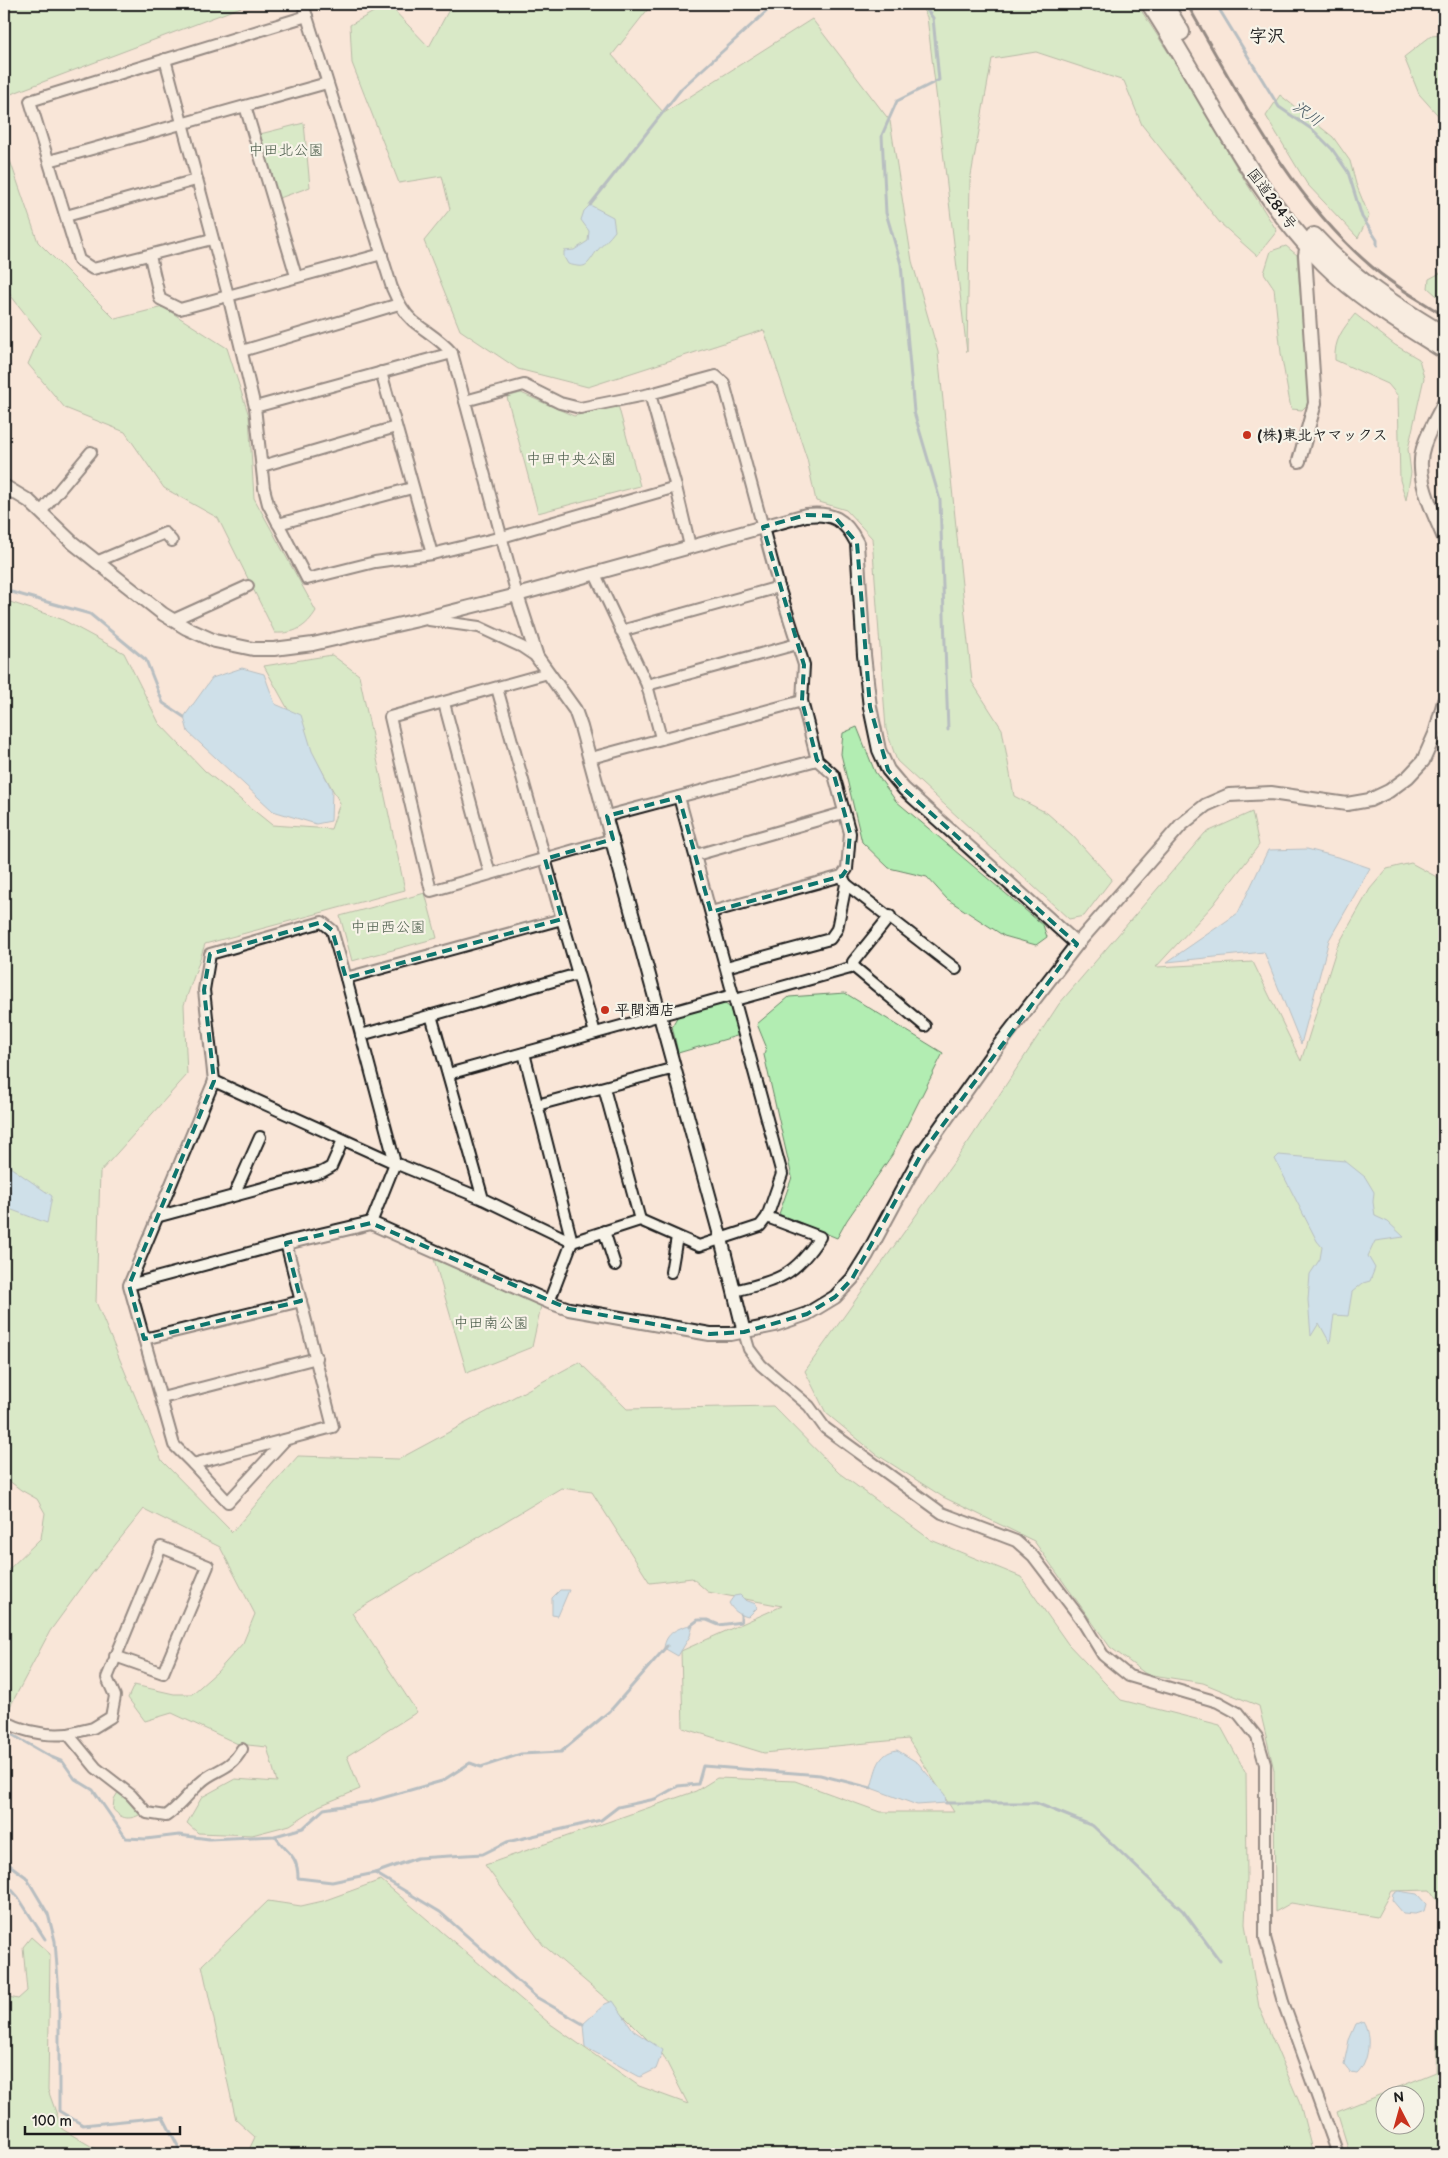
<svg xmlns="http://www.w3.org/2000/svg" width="1448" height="2158" font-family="'Balsamiq Sans','Klee One',sans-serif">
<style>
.green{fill:#b2edb2;stroke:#678467;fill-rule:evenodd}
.water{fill:#9bdafd;stroke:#688ea3}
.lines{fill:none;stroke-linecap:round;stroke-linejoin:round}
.stream{stroke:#688ea3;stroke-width:3}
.minor-casing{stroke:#1c1c1c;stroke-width:14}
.tertiary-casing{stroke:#1c1c1c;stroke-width:16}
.trunk-casing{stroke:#1c1c1c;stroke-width:20}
.minor{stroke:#f7f3e8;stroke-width:10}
.tertiary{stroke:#f7f3e8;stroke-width:12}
.trunk{stroke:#f7f3e8;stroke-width:16}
.rail{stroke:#1c1c1c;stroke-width:3}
.marked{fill:none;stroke:#0f766e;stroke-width:4;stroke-dasharray:10 6;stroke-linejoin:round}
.poi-dot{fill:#c8321e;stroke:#f7f3e8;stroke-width:2}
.labels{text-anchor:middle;stroke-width:4.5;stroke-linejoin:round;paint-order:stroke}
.park-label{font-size:15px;fill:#495b49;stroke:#f7f3e8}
.street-label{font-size:15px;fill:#1c1c1c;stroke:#f7f3e8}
.poi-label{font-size:15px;font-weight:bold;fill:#1c1c1c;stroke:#f7f3e8;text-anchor:start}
.water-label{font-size:16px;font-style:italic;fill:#425560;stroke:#f7f3e8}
.quarter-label{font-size:18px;font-weight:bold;fill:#1c1c1c;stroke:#f7f3e8}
</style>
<rect width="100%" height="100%" fill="#f9e6d8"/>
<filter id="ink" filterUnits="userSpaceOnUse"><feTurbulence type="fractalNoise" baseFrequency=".02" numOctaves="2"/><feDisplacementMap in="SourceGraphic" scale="10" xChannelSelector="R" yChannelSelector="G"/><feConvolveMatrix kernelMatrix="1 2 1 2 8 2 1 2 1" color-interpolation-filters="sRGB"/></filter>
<g filter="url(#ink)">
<g class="green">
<path d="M 4,4 L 249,4 L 11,94 L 4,91 Z"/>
<path d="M 388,4 L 429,47 L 452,4 L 652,4 L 612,55 L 664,113 L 812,19 L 890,121 L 912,261 L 938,352 L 972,682 L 1002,729 L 1014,796 L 1047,813 L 1072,835 L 1112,879 L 1084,916 L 1069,919 L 897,761 L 886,729 L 872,538 L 846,510 L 816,501 L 807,459 L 764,330 L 588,387 L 518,369 L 460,330 L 424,241 L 450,209 L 442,176 L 399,183 L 352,63 L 350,25 Z"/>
<path d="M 920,4 L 1137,4 L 1190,86 L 1237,168 L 1277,231 L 1257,256 L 1220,223 L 1142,125 L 1124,81 L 1036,52 L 992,59 L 970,181 L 967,352 L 927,17 Z"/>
<path d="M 1444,35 L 1444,122 L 1419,94 L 1404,57 L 1431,36 Z"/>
<path d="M 1280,95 L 1333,137 L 1350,161 L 1356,184 L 1369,216 L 1358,238 L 1307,184 L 1266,116 Z"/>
<path d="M 304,123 L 310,187 L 277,199 L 260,134 Z"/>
<path d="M 4,143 L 38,242 L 115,319 L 163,307 L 227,348 L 249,416 L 254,498 L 316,611 C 306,627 295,634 275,633 L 218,518 L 164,488 L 125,432 L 65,408 L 28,364 L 41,334 L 4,287 Z"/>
<path d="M 1286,246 L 1297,255 L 1309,403 L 1302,410 L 1291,409 L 1281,353 L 1274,288 L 1264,273 L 1271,251 Z"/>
<path d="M 1444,271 L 1444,302 L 1428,288 L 1429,279 Z"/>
<path d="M 1355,314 L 1395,345 L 1419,359 L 1424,378 L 1408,449 L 1411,473 L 1406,500 L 1400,480 L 1398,396 L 1388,384 L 1335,360 C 1334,340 1342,330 1355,314 Z"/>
<path d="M 521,393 L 574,416 L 618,405 L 640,486 L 538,513 L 507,397 Z"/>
<path d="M 4,600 L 61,619 L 124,653 L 159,723 L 205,771 L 272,825 L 331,829 L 340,803 L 264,666 L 332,655 L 359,675 L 405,890 L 205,944 L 184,1005 L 187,1075 L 100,1172 L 96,1302 L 162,1461 L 232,1532 L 298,1456 L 399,1459 L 579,1362 L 627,1409 L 773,1406 L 839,1473 L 931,1540 L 1021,1577 L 1068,1644 L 1121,1700 L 1220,1725 L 1246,1773 L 1247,1879 L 1245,1924 L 1259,2007 L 1300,2104 L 1313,2154 L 247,2154 L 255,2137 L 236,2120 L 202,1965 L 268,1901 L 301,1906 L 323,1901 L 381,1880 L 549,2023 L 639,2086 L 688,2104 L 663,2055 L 611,2003 L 543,1945 L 485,1865 L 696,1791 L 717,1778 L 795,1781 L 880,1812 L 954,1812 L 908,1739 L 764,1753 L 683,1728 L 681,1651 L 782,1606 L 708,1592 L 692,1578 L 650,1583 L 592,1492 L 561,1488 L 352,1613 L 417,1712 L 347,1756 L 360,1789 L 319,1806 L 290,1825 L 252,1835 L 198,1833 L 187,1823 L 202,1797 L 235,1779 L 277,1782 L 267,1747 L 238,1744 L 172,1713 L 145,1721 L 128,1698 L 134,1685 L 174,1694 L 192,1694 L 217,1672 L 243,1643 L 255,1614 L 220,1547 L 144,1509 L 91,1575 L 50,1631 L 4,1718 L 4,1574 L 41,1538 L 45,1513 L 37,1499 L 21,1490 L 4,1477 Z"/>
<path d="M 857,727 L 875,772 L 896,801 L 1043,925 L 1047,937 L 1036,945 L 1004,936 L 947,899 L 927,877 L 889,868 L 862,842 L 841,754 L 843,733 Z"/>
<path d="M 1252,812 L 1259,845 L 1213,905 L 1156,967 L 1253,962 L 1301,1061 L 1337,947 L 1370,889 L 1387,869 L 1411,863 L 1444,881 L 1444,1910 L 1430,1890 L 1391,1891 L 1377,1917 L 1291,1903 L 1275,1912 L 1274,1770 L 1259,1706 L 1203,1683 L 1146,1674 L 1110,1647 L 1034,1541 L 943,1497 L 876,1454 L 826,1413 L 805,1371 L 969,1141 L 1059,1004 L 1205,833 Z"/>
<path d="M 425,893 L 437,938 L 352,961 L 340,916 Z"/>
<path d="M 845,993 L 943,1053 L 892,1155 L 847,1220 L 837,1238 L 779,1214 L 792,1177 L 764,1055 L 766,1046 L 757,1024 L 789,997 Z"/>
<path d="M 722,1002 L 731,1008 L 740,1035 L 678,1053 L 672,1026 L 679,1014 Z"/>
<path d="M 434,1259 L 541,1306 L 532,1347 L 467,1373 Z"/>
<path d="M 120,1789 L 145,1812 C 133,1819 123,1822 113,1809 L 114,1799 Z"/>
<path d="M 31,1937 L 50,1954 L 48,2090 L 62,2129 L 99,2151 L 100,2154 L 4,2154 L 4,1996 L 18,1999 L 27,1991 L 23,1947 Z"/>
<path d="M 1444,1959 L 1444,2154 L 1350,2154 L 1337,2112 L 1436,2072 L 1438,2002 ZM 1386,2096 L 1416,2096 L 1416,2126 L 1386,2126 Z"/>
</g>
<g class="water">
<path d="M 590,205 L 613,217 L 615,231 C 609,239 602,245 596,252 C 586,266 587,269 568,264 L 564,257 L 564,251 L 574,250 L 588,241 L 589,231 L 581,220 L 584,211 Z"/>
<path d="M 242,668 L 264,674 L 275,704 L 301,715 L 312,751 L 332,790 L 331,821 L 316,824 L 273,811 L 188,732 L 184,717 L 212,678 Z"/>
<path d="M 1307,849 L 1341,858 L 1370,868 L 1329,940 L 1301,1044 L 1264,952 L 1167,962 L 1238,913 L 1268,850 Z"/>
<path d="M 1279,1155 L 1345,1161 L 1365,1177 L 1374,1192 L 1373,1202 L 1375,1216 L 1388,1222 L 1404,1237 L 1375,1241 L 1368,1256 L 1375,1268 L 1370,1281 L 1363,1283 L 1352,1292 L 1348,1316 L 1334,1315 L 1330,1343 L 1319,1323 L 1311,1336 L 1308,1300 L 1310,1274 L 1320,1259 L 1322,1247 L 1317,1241 L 1275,1159 Z"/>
<path d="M 10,1167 L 52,1196 L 47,1223 L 4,1207 L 4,1169 Z"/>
<path d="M 560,1590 L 569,1590 L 558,1616 L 552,1615 L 552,1598 Z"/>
<path d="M 740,1595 L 745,1600 L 756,1604 L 757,1608 L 748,1617 C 740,1615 733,1611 729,1603 L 734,1596 Z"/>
<path d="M 693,1624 L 690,1636 L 678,1656 L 664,1648 C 666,1632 678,1628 693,1624 Z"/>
<path d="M 897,1750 L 918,1763 L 945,1795 L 946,1803 L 917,1805 L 871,1788 C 876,1771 877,1753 897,1750 Z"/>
<path d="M 1398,1891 L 1417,1894 L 1426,1904 L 1424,1911 L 1415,1914 L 1403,1913 L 1392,1900 L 1393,1894 Z"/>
<path d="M 613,2001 L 634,2031 L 663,2050 L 656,2069 L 640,2077 L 585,2047 L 583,2024 L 605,2004 Z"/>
<path d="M 1363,2021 C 1372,2035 1369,2063 1357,2074 L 1351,2073 L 1344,2064 L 1349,2040 L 1356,2024 Z"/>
</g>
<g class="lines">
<g class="stream">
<path d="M 922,4 L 933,18 L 939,80 L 897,101 L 882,135 L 886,213 L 901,264 L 914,412 L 940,500 L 948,730"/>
<path d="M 1216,4 L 1279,107 L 1313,130 L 1332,149 L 1348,172 L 1362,217 L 1377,240 L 1377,245"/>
<path d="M 590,205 L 682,88 L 768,10 L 768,4"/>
<path d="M 4,590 L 90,614 L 146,660 L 163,703 L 184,717"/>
<path d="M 4,1154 L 10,1167"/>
<path d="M 690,1626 L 698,1620 L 707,1620 L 719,1625 L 741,1622 L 741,1615"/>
<path d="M 4,1730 L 51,1757 L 63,1762 L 75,1779 L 93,1790 L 126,1838 L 146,1839 L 179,1835 L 209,1839 L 275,1836 L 303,1828 L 324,1809 L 368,1802 L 442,1781 L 470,1763 L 481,1767 L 521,1754 L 561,1752 L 610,1711 L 667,1646"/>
<path d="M 946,1803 L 1036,1803 L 1093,1826 L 1183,1911 L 1220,1961"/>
<path d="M 275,1836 C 287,1854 298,1854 298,1878 L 332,1882 L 375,1873 L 440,1912 L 536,1997 L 583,2024"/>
<path d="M 4,1861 L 26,1877 L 48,1914 L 55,1941 L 59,1994 L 59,2111 L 83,2125 L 163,2117 L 182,2154"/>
<path d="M 375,1873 L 417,1858 L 483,1854 L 507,1842 L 601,1820 L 618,1807 L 655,1799 L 678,1786 L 698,1784 L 703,1766 L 820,1775 L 871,1788"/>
<path d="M 4,1881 L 18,1897 L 45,1939"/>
</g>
<defs>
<g id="minor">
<path d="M 303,4 L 392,288 C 397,300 403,312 413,321 C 426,332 440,339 452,353 L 517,595"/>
<path d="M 165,59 L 228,295 L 255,407 L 264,488 L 268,504 L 307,579 L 375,562 L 432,554 L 502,537 L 676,487 L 650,394"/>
<path d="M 245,106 L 296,276"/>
<path d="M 49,161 L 327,83"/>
<path d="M 66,216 L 196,180"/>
<path d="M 212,239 L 93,269 L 79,260 L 30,101 L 307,16"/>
<path d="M 150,256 L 160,299 L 180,309 L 382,254"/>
<path d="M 242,351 L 399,304"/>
<path d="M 381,372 L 432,554"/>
<path d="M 465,401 L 524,385 L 560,403 L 580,408 L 650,394 L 716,376 L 724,383 L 779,587 L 804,665 L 802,701 L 817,760 L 834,775 L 850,833 L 847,869 L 842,876 L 846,884 L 837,929 L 830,939 L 726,967"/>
<path d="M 255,407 L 452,353"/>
<path d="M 262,466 L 396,427"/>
<path d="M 676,487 L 690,546"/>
<path d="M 41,512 L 91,452"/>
<path d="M 278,524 L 412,488"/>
<path d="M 96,562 L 165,533 L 172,541"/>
<path d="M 595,574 L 647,685 L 661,738"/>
<path d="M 173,620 L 248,586"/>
<path d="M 429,620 L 479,627 L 522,647 L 537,657"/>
<path d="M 621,631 L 779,587"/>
<path d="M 548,673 L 390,717 L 431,891 L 613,839"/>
<path d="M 647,685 L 797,644"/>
<path d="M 444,703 L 490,874"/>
<path d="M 591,758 L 802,701"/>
<path d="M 607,816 L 817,760"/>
<path d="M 696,855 L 843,813"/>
<path d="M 846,884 L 956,969"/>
<path d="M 711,912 L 842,876"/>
<path d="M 890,916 L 853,962 L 854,967 L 925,1026"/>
<path d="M 562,919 L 595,1033"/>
<path d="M 735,1000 L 854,967"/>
<path d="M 431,1015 L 483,1199"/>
<path d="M 361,1035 L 578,974"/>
<path d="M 524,1053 L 572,1242 L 549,1302"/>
<path d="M 448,1074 L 733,995"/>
<path d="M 214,1081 L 204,990 L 210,954 L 322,922 L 332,930 L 346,978"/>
<path d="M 604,1088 L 640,1220"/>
<path d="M 537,1105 L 675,1068"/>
<path d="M 234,1195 L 260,1137"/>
<path d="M 156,1217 L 322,1172 L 331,1167 L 343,1140"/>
<path d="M 371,1223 L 395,1163 L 346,978 L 562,919 L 497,688"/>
<path d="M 604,1231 L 615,1265"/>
<path d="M 671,1272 L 677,1237"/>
<path d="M 129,1285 L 286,1243 L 333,1427 L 193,1464 L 174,1445 L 129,1285 L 214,1081 L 395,1163 L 483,1199 L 572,1242 L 640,1220 L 699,1246 L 760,1226 L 767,1217 L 782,1174 L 679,797"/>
<path d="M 734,1291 C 778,1280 794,1277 820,1237 L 767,1217"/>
<path d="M 744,1332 L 749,1349 L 761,1365 L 809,1406 L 825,1428 L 942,1513 L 1016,1541 L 1033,1556 L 1081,1619 L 1103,1655 L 1129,1676 L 1218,1702 L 1238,1713 L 1257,1737 L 1265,1764 L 1265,1938 L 1283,2002 L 1338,2154"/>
<path d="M 144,1339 L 301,1301"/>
<path d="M 162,1398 L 317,1358"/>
<path d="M 193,1464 L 228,1502 L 285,1440"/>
<path d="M 4,1721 C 24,1732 45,1736 68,1734 L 96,1768 L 131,1795 L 147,1813 L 166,1816 C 179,1807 188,1794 200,1783 C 215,1768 229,1772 242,1749"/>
<path d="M 68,1734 L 93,1728 L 111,1717 L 115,1696 L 107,1678 L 161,1547 L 208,1566 L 163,1673 L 115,1656"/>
</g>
<g id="tertiary">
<path d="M 1444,403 C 1437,417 1429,430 1424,445 C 1413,475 1433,511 1444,538"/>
<path d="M 1299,461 L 1315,403 L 1305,255 L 1307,244 L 1311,240"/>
<path d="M 4,486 L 29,501 L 73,543 L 163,614 L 186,628 L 215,641 L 253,649 L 274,649 L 313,644 L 418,620 L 517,595 L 806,515 C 832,512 845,519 857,543 L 864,655 L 870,707 L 879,750 L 888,770 L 904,789 L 1077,944"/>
<path d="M 517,595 L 537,657 L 575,710 L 581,727 L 721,1239 L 744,1332"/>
<path d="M 286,1243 L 371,1223 L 549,1302 L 569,1309 L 710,1334 L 731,1334 L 775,1325 L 807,1314 L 835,1297 L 852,1279 L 867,1255 L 922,1153 L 993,1053 L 1077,944 L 1181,825 L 1206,805 L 1229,795 L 1271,793 L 1347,804 L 1370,800 L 1389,791 L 1408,777 L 1423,761 L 1435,734 L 1444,701"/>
</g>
<g id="trunk">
<path d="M 1150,4 C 1207,91 1250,189 1325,264 C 1360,299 1403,324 1444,350"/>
<path d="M 1164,4 L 1181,32"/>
<path d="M 1314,236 C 1354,280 1394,305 1444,335"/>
</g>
</defs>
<use href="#minor" class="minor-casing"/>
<use href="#tertiary" class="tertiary-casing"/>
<use href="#trunk" class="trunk-casing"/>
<use href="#minor" class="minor"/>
<use href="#tertiary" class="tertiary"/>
<use href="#trunk" class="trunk"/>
<path class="rail" d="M 1187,4 C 1240,96 1289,196 1372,267 C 1394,286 1420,300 1444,316"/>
</g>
</g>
<path d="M0 0H1448V2158H0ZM 806,515 L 834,516 L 857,543 L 870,707 L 888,770 L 904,789 L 1077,944 L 922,1153 L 852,1279 L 835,1297 L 807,1314 L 744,1332 L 710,1334 L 569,1309 L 371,1223 L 286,1243 L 301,1301 L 144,1339 L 129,1285 L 214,1081 L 204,990 L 210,954 L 322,922 L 332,930 L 346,978 L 562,919 L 545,859 L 613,839 L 607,816 L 679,797 L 711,912 L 842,876 L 847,869 L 850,833 L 834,775 L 817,760 L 802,701 L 804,665 L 763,527 Z" fill="#f9e6d8" fill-opacity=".55" fill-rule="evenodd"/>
<path class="marked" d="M 806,515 L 834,516 L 857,543 L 870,707 L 888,770 L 904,789 L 1077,944 L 922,1153 L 852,1279 L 835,1297 L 807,1314 L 744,1332 L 710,1334 L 569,1309 L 371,1223 L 286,1243 L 301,1301 L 144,1339 L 129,1285 L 214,1081 L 204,990 L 210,954 L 322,922 L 332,930 L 346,978 L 562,919 L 545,859 L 613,839 L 607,816 L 679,797 L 711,912 L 842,876 L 847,869 L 850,833 L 834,775 L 817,760 L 802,701 L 804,665 L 763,527 Z"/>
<g class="poi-dot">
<circle cx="1247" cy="435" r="5"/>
<circle cx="605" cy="1010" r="5"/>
</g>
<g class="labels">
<g class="park-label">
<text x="286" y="155">中田北公園</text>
<text x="571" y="464">中田中央公園</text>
<text x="388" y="932">中田西公園</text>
<text x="491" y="1328">中田南公園</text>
</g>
<g class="street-label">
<text transform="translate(1272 199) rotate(53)" y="5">国道284号</text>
</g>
<g class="poi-label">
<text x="1257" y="440">(株)東北ヤマックス</text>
<text x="615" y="1015">平間酒店</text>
</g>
<g class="water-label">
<text transform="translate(1308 113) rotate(37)" y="6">沢川</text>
</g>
<g class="quarter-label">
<text x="1267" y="42">字沢</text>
</g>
</g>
<rect width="1448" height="2158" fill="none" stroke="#f7f3e8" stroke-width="20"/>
<rect x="10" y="10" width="1428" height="2138" fill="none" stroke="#1c1c1c" stroke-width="2" filter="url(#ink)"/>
<g transform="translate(1400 2110) rotate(354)"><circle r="24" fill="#f7f3e8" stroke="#9f9d96"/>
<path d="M0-4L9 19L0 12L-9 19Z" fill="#c8321e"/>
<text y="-8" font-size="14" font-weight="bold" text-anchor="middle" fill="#1c1c1c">N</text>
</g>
<path d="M25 2126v8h155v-8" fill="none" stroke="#1c1c1c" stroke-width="2.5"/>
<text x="32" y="2126" font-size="15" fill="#1c1c1c" stroke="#f7f3e8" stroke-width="4" paint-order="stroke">100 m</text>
</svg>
